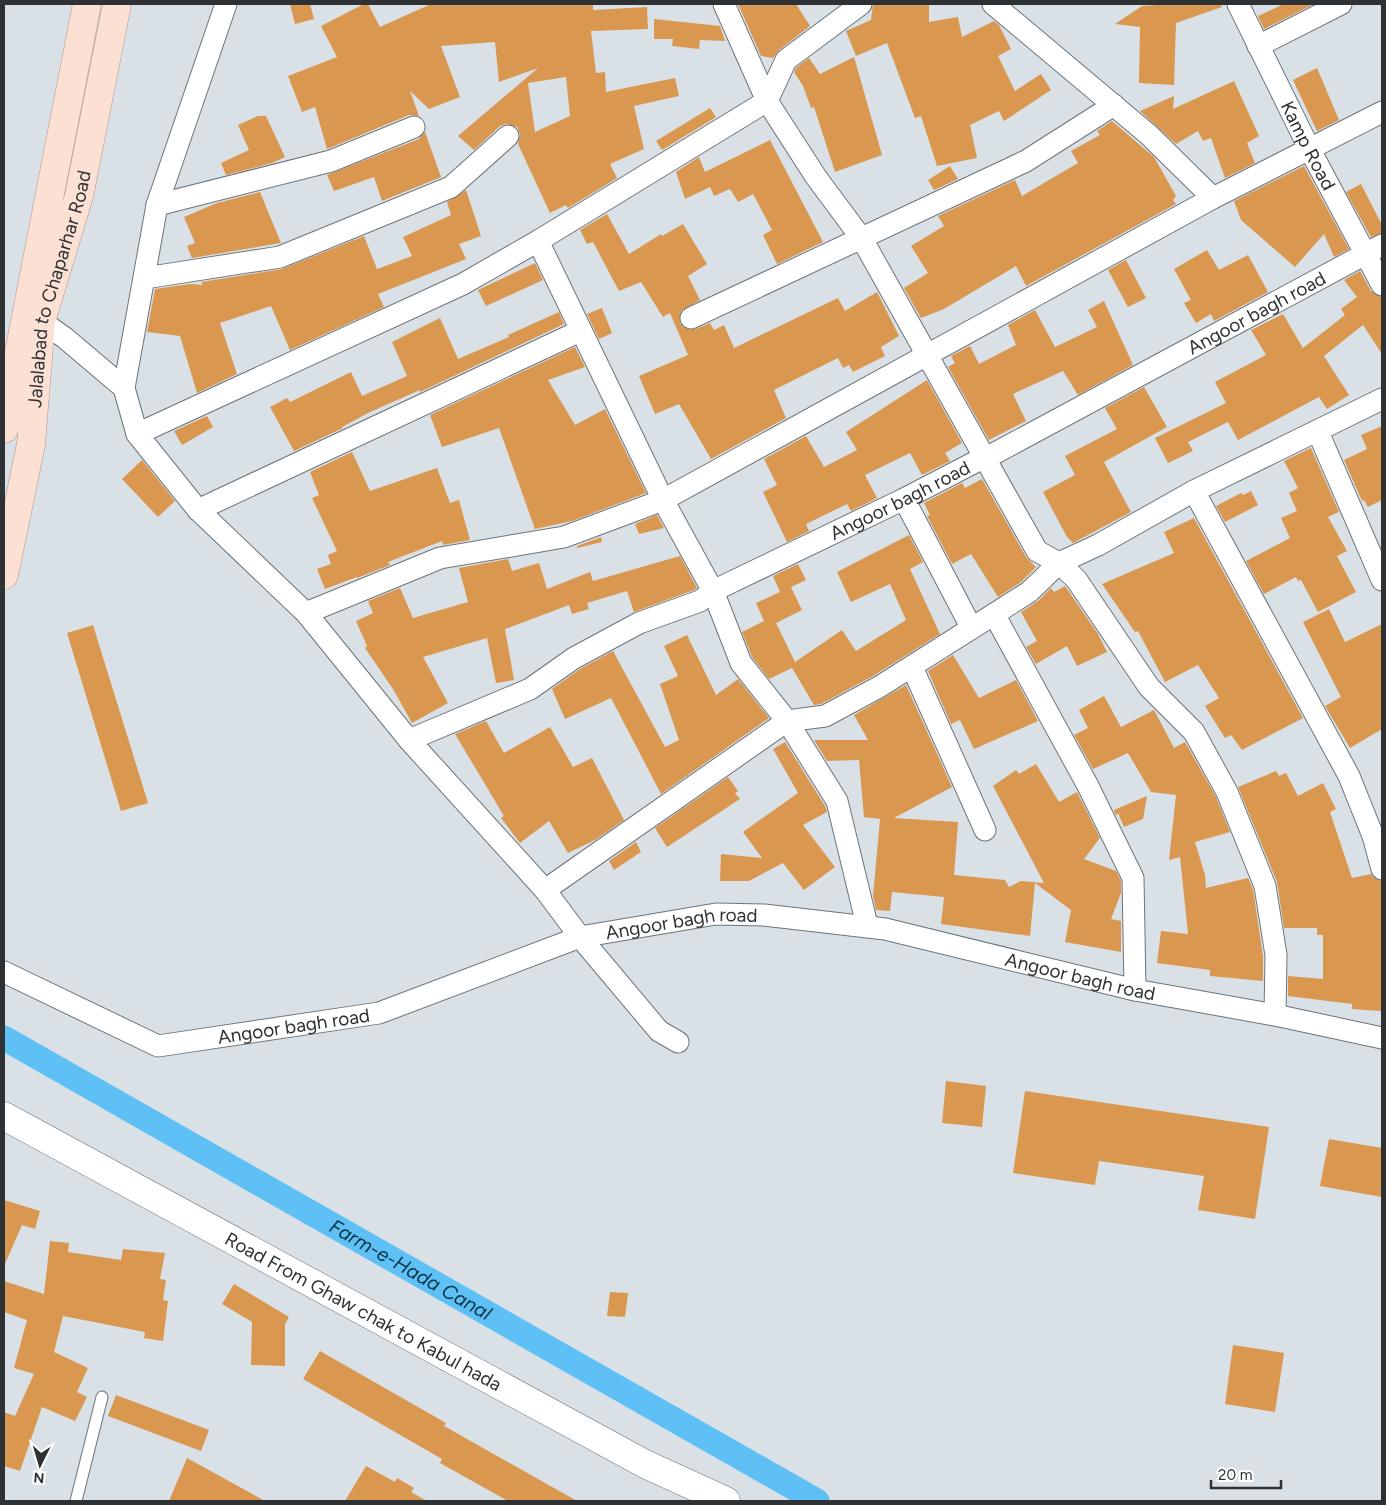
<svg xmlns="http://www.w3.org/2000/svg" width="1386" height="1505" font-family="Figtree,sans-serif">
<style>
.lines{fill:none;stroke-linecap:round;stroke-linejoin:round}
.canal{stroke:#5ec0f4;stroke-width:25}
.building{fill:#d9974f;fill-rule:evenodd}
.lane-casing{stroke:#6d7479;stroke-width:13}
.street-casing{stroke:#6d7479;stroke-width:23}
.secondary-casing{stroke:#6d7479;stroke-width:29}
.primary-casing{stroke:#b29588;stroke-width:29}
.lane{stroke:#fff;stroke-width:11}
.street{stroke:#fff;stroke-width:21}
.secondary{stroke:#fff;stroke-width:28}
.primary{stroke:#fbe0d3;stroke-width:28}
.labels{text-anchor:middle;stroke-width:4.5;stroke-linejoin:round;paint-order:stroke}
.street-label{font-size:19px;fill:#2f3234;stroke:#fff}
.water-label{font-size:20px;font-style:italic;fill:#073449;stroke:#fff}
</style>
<rect width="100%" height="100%" fill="#d9e1e7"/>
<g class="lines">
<path class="canal" id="s1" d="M 4,1038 L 817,1501"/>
</g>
<g class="building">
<path d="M 290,4 L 310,4 L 314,19 L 295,24 Z"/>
<path d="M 364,4 L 368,4 L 380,27 L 431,4 L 593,4 L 593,10 L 647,7 L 648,29 L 591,31 L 596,73 L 605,72 L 606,92 L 675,78 L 679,96 L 634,106 L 644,149 L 610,164 L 617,178 L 568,208 L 566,205 L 550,213 L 518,144 L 520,134 L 517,127 L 506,124 L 500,126 L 474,150 L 458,136 L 538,68 L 499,82 L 495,42 L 441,46 L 460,97 L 429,109 L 410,91 L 419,116 L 409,115 L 327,149 L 315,107 L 302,112 L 288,76 L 337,57 L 321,26 ZM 566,77 L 570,116 L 535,132 L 528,83 Z"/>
<path d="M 738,4 L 796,4 L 810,26 L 779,50 L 773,58 L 761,56 Z"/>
<path d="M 873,4 L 929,4 L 929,22 L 958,17 L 962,37 L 994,21 L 999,25 L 1011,49 L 998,56 L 1015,91 L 1041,74 L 1051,90 L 1004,121 L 999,111 L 970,125 L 977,158 L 937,166 L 921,116 L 915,118 L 887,43 L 856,56 L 846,31 L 871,20 Z"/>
<path d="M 1172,4 L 1221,4 L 1222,7 L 1176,23 L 1174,85 L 1139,83 L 1140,27 L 1115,24 L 1142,6 Z"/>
<path d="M 1284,4 L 1314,4 L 1264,29 L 1258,16 Z"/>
<path d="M 654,19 L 720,26 L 725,41 L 700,40 L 699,49 L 672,46 L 673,39 L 654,39 Z"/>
<path d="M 854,57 L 882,155 L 835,172 L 814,107 L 811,108 L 803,86 L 794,72 L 796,68 L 809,58 L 820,74 Z"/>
<path d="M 1317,68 L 1339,120 L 1317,131 L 1293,80 Z"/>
<path d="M 1234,81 L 1259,136 L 1247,143 L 1255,163 L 1225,178 L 1211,138 L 1203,141 L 1198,131 L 1176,144 L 1140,111 L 1174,96 L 1173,109 Z"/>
<path d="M 710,108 L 716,117 L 662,150 L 656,141 Z"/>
<path d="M 258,116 L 266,116 L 285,157 L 272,163 L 226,175 L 221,163 L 249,150 L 238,125 Z"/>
<path d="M 1112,121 L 1154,157 L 1176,196 L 1173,200 L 1176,204 L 1026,286 L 1016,266 L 944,309 L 921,318 L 904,288 L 928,273 L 911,246 L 944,226 L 938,216 L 1015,180 L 1022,196 L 1078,163 L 1071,151 L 1100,135 L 1097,131 Z"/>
<path d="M 425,132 L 441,177 L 382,201 L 374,177 L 334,191 L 327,175 L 419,139 Z"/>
<path d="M 770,140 L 823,242 L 777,264 L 763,235 L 772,230 L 753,194 L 738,202 L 730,189 L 714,196 L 710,187 L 685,199 L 676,172 L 699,157 L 705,172 Z"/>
<path d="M 950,166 L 958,179 L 934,190 L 928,180 Z"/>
<path d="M 1304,166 L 1349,249 L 1334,257 L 1324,234 L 1295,267 L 1241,220 L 1234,201 Z"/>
<path d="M 1361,184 L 1382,225 L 1382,233 L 1371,237 L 1346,192 Z"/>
<path d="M 466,190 L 481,236 L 459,244 L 466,259 L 378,294 L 384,307 L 290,350 L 271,306 L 220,323 L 237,374 L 197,393 L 180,336 L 147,332 L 155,289 L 190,284 L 203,285 L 201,282 L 282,269 L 364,236 L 377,269 L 412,256 L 403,237 L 451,215 L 447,202 Z"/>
<path d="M 260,192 L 281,243 L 192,258 L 187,246 L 195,243 L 184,217 L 217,203 Z"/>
<path d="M 607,214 L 629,254 L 661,234 L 662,236 L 683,224 L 707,264 L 688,276 L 700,300 L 681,311 L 680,323 L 684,328 L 696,329 L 710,323 L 714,330 L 724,325 L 734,348 L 838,298 L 845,311 L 877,292 L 899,336 L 881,347 L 885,356 L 853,372 L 849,365 L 843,368 L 838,358 L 774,390 L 786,418 L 711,459 L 679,404 L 655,414 L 639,376 L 688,355 L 670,313 L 663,317 L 641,282 L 619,291 L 593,242 L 587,244 L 580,230 Z"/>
<path d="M 1207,250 L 1219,270 L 1248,255 L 1268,292 L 1214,321 L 1211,314 L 1196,323 L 1184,303 L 1191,300 L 1174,269 Z"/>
<path d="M 1126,260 L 1146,298 L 1128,307 L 1108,270 Z"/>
<path d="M 535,263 L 543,280 L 486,306 L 478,290 Z"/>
<path d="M 1360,271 L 1371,291 L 1382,297 L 1382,354 L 1363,325 L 1324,356 L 1349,395 L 1327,409 L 1319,397 L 1238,440 L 1228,422 L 1188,442 L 1193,451 L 1168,463 L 1155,438 L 1226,403 L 1215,382 L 1266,355 L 1251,330 L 1283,314 L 1303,348 L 1345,315 L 1341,309 L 1357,297 L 1344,280 Z"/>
<path d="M 1104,301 L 1133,365 L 1078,395 L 1063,371 L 1013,394 L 1026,421 L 989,440 L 948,367 L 955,363 L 951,356 L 970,346 L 979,364 L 1016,345 L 1008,325 L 1035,310 L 1055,347 L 1097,327 L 1088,310 Z"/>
<path d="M 602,308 L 612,333 L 599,339 L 587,314 Z"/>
<path d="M 559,312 L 564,324 L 420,392 L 420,390 L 370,412 L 342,427 L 343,428 L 294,451 L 270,407 L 287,398 L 290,402 L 351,372 L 362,396 L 407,376 L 392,342 L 440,318 L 458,359 L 509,337 L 508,335 Z"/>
<path d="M 575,347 L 585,367 L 548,380 L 575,425 L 605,409 L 646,493 L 572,521 L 535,529 L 499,428 L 442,447 L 430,415 Z"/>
<path d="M 927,380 L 962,443 L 945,453 L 950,461 L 922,475 L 910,453 L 865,475 L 877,498 L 851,511 L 847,504 L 806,524 L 809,531 L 787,542 L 763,492 L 777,485 L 764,459 L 806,436 L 824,467 L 857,450 L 846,432 Z"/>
<path d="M 1144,387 L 1167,427 L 1104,462 L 1131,512 L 1073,543 L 1067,537 L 1043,492 L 1075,475 L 1065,456 L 1117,429 L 1105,408 Z"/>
<path d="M 207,416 L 213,427 L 182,445 L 174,431 Z"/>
<path d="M 1382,426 L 1382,500 L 1368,507 L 1364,500 L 1362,501 L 1344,460 L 1367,449 L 1361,435 Z"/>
<path d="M 1311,448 L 1339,512 L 1328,517 L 1347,551 L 1337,556 L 1356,592 L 1318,612 L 1301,580 L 1298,581 L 1296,577 L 1264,594 L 1246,561 L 1290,538 L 1281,518 L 1297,511 L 1289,493 L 1298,488 L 1284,461 Z"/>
<path d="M 352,452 L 370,491 L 437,468 L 450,503 L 459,500 L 470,540 L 443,545 L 442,541 L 388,562 L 390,565 L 357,578 L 357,577 L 325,589 L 317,569 L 331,564 L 328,555 L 337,551 L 312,498 L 319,495 L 310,472 Z"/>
<path d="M 142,460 L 175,501 L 158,517 L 122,479 Z"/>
<path d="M 982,479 L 1026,557 L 1036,567 L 1021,582 L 998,597 L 971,554 L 952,564 L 927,516 L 930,515 L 924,503 L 962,483 L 965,488 Z"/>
<path d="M 1251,491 L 1258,505 L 1225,522 L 1216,506 L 1241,493 L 1243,495 Z"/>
<path d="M 657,515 L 664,528 L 639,534 L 635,524 Z"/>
<path d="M 1194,518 L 1303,718 L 1242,750 L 1231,735 L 1225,738 L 1205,706 L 1219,698 L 1198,665 L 1165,682 L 1138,631 L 1135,632 L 1102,584 L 1174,553 L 1164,532 Z"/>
<path d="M 909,535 L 923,562 L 910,569 L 940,634 L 873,676 L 821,704 L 814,705 L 792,668 L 769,679 L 752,657 L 742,632 L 764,621 L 756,603 L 780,592 L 773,576 L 798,564 L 806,580 L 791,587 L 802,610 L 776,623 L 795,662 L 842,630 L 856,651 L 906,620 L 890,584 L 851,602 L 837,572 Z"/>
<path d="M 601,537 L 602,542 L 577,548 L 577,546 Z"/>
<path d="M 680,556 L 697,588 L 694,590 L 634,612 L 627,591 L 587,603 L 589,609 L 572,614 L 569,605 L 505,629 L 514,680 L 496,683 L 487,638 L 423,657 L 448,703 L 412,723 L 393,689 L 365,648 L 367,646 L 356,621 L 373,613 L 368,601 L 400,588 L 413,618 L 468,602 L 459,568 L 508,559 L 512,571 L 539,563 L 547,589 L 590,572 L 593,581 Z"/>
<path d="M 1065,586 L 1098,634 L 1107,652 L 1077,666 L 1067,646 L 1036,664 L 1026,647 L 1037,641 L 1021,612 L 1038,601 L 1051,588 L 1054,592 Z"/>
<path d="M 1329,609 L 1345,642 L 1382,624 L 1382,729 L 1350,748 L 1325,706 L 1341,697 L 1303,622 Z"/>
<path d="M 93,625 L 148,803 L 121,811 L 67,633 Z"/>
<path d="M 687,635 L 716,695 L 738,679 L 769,718 L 661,794 L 611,698 L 565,719 L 552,689 L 580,669 L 613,651 L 665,747 L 679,740 L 660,684 L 678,676 L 664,646 Z"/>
<path d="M 953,655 L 979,698 L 1016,680 L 1038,721 L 974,749 L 960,720 L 951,724 L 928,671 Z"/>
<path d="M 906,685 L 952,787 L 894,818 L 958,822 L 954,875 L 1005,880 L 1009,887 L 1021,881 L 1044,883 L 993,786 L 1016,770 L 1019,774 L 1036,764 L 1059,802 L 1077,792 L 1100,838 L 1084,859 L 1116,871 L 1121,881 L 1121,893 L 1111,919 L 1121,921 L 1121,952 L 1065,942 L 1071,910 L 1035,883 L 1030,936 L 941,924 L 944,897 L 892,892 L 890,911 L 876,910 L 873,896 L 880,819 L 864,817 L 859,760 L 827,761 L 814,740 L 868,740 L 854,715 Z"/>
<path d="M 1104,696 L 1121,727 L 1154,710 L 1174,748 L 1185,742 L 1216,797 L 1230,832 L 1195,842 L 1205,875 L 1206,888 L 1248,878 L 1253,889 L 1263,956 L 1263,981 L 1210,976 L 1210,970 L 1157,963 L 1161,931 L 1188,934 L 1180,857 L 1169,860 L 1176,795 L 1151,792 L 1128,753 L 1093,769 L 1074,735 L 1088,728 L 1079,710 Z"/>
<path d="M 486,721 L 504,753 L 550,727 L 573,767 L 592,758 L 624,820 L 595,840 L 568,853 L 549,821 L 520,843 L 501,818 L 504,816 L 455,734 Z"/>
<path d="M 785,742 L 825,806 L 827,812 L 803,825 L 835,867 L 804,890 L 783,863 L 749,881 L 720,881 L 721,854 L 762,858 L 743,832 L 798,793 L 773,749 Z"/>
<path d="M 1276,771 L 1279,776 L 1286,773 L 1298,796 L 1323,783 L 1336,809 L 1330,812 L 1352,878 L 1371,874 L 1374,878 L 1381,881 L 1381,1011 L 1352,1009 L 1352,1004 L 1288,996 L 1288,976 L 1323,979 L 1323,935 L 1317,935 L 1317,928 L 1284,928 L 1277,882 L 1238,787 Z"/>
<path d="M 728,777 L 738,791 L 735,793 L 740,799 L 667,847 L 655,828 Z"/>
<path d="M 1147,796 L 1143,819 L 1124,827 L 1118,813 L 1116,816 L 1114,810 Z"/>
<path d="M 636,842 L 641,852 L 614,870 L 609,861 Z"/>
<path d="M 946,1081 L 986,1086 L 982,1127 L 942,1123 Z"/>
<path d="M 1025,1091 L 1269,1127 L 1255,1219 L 1198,1210 L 1204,1176 L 1099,1161 L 1095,1185 L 1013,1173 Z"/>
<path d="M 1329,1139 L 1382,1148 L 1382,1197 L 1320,1186 Z"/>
<path d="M 4,1200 L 40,1211 L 35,1229 L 22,1225 L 4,1266 Z"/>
<path d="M 50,1241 L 69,1243 L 68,1252 L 121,1260 L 123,1249 L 165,1253 L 160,1279 L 166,1280 L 163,1300 L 168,1301 L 163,1341 L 144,1338 L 145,1332 L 63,1316 L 54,1352 L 88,1368 L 77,1392 L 87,1397 L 75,1421 L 42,1407 L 20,1471 L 4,1466 L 4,1412 L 15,1416 L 34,1374 L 14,1368 L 27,1320 L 4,1312 L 4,1281 L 44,1294 Z"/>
<path d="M 234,1284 L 289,1317 L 285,1324 L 285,1366 L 251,1365 L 252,1322 L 222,1304 Z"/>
<path d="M 610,1292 L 628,1293 L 625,1317 L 607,1316 Z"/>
<path d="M 1233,1345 L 1284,1353 L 1275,1412 L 1225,1404 Z"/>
<path d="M 320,1351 L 446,1423 L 444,1426 L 577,1501 L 508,1501 L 440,1463 L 442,1459 L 303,1379 Z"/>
<path d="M 116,1395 L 209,1430 L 201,1451 L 108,1416 Z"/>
<path d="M 187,1458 L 265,1501 L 169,1501 Z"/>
<path d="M 366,1466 L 395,1482 L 397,1478 L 414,1488 L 411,1492 L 427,1501 L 345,1501 Z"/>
</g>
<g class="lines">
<defs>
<path id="lane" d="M 76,1501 L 102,1397"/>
<g id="street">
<path d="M 724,4 L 767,101 L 816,177 L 862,239 L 1037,551 L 1059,563 L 1076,579 L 1149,687 L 1194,732 L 1227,792 L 1265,886 L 1276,955 L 1275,1015"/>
<path d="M 993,4 L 1149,135 L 1213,198"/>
<path id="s2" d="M 1238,4 L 1310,150 L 1382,285"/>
<path d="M 1258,46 L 1341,4"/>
<path d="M 157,205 L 331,161 L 414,127"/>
<path d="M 538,241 L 663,500 L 713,591 L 741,663 L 787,721 L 837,801 L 867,925"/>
<path d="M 145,278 L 280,257 L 451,187 L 508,136"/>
<path d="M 691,318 L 1026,161 L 1114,105"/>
<path d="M 41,321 L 65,338 L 124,388 L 137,434 L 198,510 L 306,613 L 409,740 L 545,890 L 580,937 L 659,1031 L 678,1042"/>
<path d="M 124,388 L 157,205 L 226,4"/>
<path d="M 1318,432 L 1382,580"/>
<path d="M 137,434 L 463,284 L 538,241 L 767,101 L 786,60 L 861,4"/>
<path d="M 1194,491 L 1349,776 L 1373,836 L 1382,869"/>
<path d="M 904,499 L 971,627"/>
<path d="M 198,510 L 580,331"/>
<path d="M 306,613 L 440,558 L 564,537 L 663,500 L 1213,198 L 1382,112"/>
<path d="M 994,614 L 1088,786 L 1133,878 L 1135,990"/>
<path d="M 912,667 L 985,830"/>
<path id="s3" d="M 409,740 L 530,689 L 574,658 L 639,623 L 700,601 L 713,591 L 904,499 L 979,460 L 986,458 L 1382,245"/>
<path d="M 545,890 L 787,721 L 825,716 L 879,687 L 1029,592 L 1059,563 L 1098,545 L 1194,491 L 1382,399"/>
<path id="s4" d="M 4,972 L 158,1046 L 379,1013 L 580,937 L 716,914 L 764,915 L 885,929 L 1135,990 L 1275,1015 L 1382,1038"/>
</g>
<g id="secondary">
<path id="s5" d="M 4,1116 L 645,1464 L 726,1501"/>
</g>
<g id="primary">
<path d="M 4,429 L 87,4"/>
<path id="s6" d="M 4,575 L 31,444 L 41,321 L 79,196 L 117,4"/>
</g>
</defs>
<use href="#lane" class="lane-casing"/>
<use href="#street" class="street-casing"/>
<use href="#secondary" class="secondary-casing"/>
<use href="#primary" class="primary-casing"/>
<use href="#lane" class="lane"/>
<use href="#street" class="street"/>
<use href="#secondary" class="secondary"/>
<use href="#primary" class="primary"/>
</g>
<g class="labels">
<g class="street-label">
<text dy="7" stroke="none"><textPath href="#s2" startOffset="158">Kamp Road</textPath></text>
<text dy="7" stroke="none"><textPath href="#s6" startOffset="292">Jalalabad to Chaparhar Road</textPath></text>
<text dy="7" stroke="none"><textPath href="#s3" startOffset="951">Angoor bagh road</textPath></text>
<text dy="7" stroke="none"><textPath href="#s3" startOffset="548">Angoor bagh road</textPath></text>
<text dy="7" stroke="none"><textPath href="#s4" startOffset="712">Angoor bagh road</textPath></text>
<text dy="7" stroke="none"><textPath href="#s4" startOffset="1118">Angoor bagh road</textPath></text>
<text dy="7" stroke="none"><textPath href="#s4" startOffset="308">Angoor bagh road</textPath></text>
<text dy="7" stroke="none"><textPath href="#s5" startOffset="409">Road From Ghaw chak to Kabul hada</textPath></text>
</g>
<g class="water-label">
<text dy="7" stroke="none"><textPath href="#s1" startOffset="468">Farm-e-Hada Canal</textPath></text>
</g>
</g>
<rect width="1386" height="1505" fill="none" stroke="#2f3234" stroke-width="10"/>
<g transform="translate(40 1465) rotate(185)" stroke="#ffffff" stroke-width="4" paint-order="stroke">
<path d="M0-4L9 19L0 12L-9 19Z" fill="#2f3234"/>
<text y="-8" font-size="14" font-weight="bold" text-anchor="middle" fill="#2f3234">N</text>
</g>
<path d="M1211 1480v8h70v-8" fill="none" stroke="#2f3234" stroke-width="2.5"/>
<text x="1218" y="1480" font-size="15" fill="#2f3234" stroke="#ffffff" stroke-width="4" paint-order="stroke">20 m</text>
</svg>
